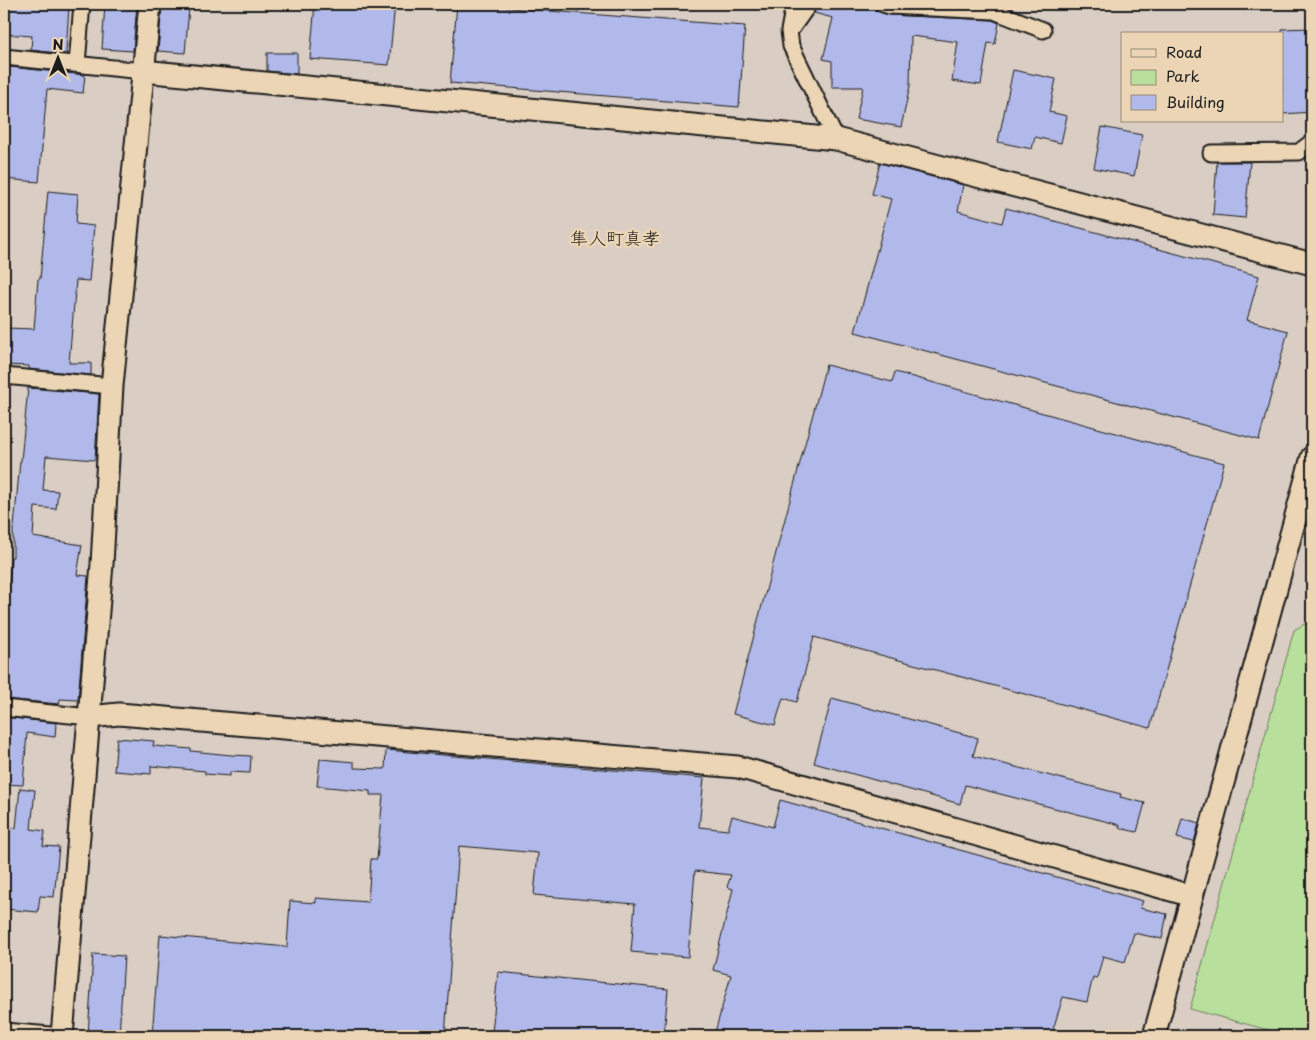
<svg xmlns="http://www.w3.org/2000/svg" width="1316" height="1040" font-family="'Playpen Sans','Klee One',sans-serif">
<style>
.park{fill:#b8e09c;stroke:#6a7e5c}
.building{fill:#b0b9ea;stroke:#1c1c1c}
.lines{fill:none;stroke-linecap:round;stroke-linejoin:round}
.street-casing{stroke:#1c1c1c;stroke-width:19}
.secondary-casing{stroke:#1c1c1c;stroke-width:25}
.street{stroke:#ebd5b4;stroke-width:15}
.secondary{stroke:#ebd5b4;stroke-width:21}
.labels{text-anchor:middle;stroke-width:5;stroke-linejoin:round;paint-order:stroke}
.quarter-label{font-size:18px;fill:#1c1c1c;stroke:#ebd5b4}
</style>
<rect width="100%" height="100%" fill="#d9cdc4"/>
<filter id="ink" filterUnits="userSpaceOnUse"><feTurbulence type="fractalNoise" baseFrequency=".02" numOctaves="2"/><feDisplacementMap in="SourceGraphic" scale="10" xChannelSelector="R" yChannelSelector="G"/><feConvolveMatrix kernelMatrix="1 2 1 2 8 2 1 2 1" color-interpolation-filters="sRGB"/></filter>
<g filter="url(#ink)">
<path class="park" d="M 1312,620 L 1312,1036 L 1291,1036 L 1190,1009 L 1294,630 Z"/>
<g class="building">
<path d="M 4,4 L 69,5 L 66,54 L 31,50 L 32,36 L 4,34 Z"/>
<path d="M 105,4 L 137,4 L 133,51 L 102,49 Z"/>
<path d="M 315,4 L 395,4 L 389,65 L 310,59 Z"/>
<path d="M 457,4 L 745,26 L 739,107 L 450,83 Z"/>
<path d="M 818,4 L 863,4 L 874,6 L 877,11 L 889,15 L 992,20 L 999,23 L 995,44 L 988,43 L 981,85 L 952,81 L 958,42 L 911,36 L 910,86 L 901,127 L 856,119 L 863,87 L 832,87 L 832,61 L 823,59 L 833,18 L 814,13 Z"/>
<path d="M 162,6 L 189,8 L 185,53 L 158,51 Z"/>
<path d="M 1312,28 L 1312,112 L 1282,114 L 1282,29 Z"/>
<path d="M 267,53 L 297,53 L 297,74 L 267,71 Z"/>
<path d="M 9,67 L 85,75 L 83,93 L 47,89 L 39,182 L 4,179 L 4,139 L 8,86 L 6,86 Z"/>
<path d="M 1013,70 L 1056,79 L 1049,112 L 1067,116 L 1061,143 L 1035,137 L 1032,149 L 998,142 Z"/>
<path d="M 1102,127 L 1142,135 L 1134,176 L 1094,168 Z"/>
<path d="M 1217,162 L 1250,162 L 1245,218 L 1213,215 Z"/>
<path d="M 880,163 L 963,185 L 958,211 L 1002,223 L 1006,208 L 1259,276 L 1247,320 L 1288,331 L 1259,440 L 855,332 L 891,199 L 872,194 Z"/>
<path d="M 48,191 L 78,194 L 76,224 L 94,226 L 89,281 L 76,280 L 69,363 L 91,363 L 91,375 L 29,369 L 29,366 L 4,365 L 5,328 L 34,329 L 38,279 L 40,279 Z"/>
<path d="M 826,365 L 892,382 L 895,372 L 1224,463 L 1150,728 L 814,637 L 797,702 L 783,698 L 775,725 L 733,714 Z"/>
<path d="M 28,388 L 99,394 L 95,460 L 46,456 L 43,490 L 58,491 L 56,509 L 35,507 L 33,537 L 82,545 L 77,575 L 88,576 L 78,700 L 60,699 L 59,704 L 4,699 L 4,645 L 11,557 L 13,557 L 13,527 L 14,527 L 20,461 L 21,461 Z"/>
<path d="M 832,698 L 978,738 L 973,756 L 1121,794 L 1120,797 L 1145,803 L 1137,832 L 1119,828 L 1120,825 L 965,785 L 960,804 L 814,763 Z"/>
<path d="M 4,717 L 56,723 L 55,737 L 27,733 L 23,785 L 4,784 Z"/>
<path d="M 117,738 L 154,741 L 153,746 L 191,749 L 191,751 L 231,755 L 251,756 L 250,773 L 230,772 L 230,776 L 205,774 L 205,771 L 151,766 L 151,774 L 114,771 Z"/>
<path d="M 386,750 L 704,778 L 699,827 L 728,830 L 732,816 L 773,827 L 780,800 L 1143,901 L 1140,908 L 1167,914 L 1162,939 L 1134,933 L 1125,962 L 1103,956 L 1097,978 L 1093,977 L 1087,1002 L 1063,997 L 1051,1036 L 714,1036 L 731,975 L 713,970 L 733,889 L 727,887 L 731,875 L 695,871 L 688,957 L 631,952 L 635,904 L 534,895 L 538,853 L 459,846 L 445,1036 L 152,1036 L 160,935 L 287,947 L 290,901 L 316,903 L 316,898 L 368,902 L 371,859 L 377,859 L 383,795 L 370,795 L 370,791 L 317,786 L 320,759 L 354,762 L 354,768 L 385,769 Z"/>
<path d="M 20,788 L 35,790 L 31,829 L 45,831 L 43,846 L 59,847 L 54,897 L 40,896 L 38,912 L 4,909 L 4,827 L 16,828 Z"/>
<path d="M 1182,818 L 1199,823 L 1194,842 L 1177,838 Z"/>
<path d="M 93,954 L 124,956 L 119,1036 L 88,1036 Z"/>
<path d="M 498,972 L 668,989 L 664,1036 L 524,1036 L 492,1033 Z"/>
</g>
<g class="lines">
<defs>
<g id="street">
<path d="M 794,4 L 789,31 L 791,46 L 836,139"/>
<path d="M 883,4 L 890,6 L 994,11 L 1043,30"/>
<path d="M 792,28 L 809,4"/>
<path d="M 4,57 L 143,71"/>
<path d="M 77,64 L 82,4"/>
<path d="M 1211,153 L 1299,152 L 1312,142"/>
<path d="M 4,376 L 112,386"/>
<path d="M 4,708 L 89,717"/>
<path d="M 4,1031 L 62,1036"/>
</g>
<g id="secondary">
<path d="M 143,71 L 836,139 L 1312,264"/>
<path d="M 89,717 L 119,714 L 738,767 L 1192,896"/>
<path d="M 62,1036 L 102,564 L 112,386 L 150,4"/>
<path d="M 1154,1036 L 1312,457"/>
</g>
</defs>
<use href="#street" class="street-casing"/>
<use href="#secondary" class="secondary-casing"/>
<use href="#street" class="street"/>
<use href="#secondary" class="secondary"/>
</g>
</g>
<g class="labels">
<g class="quarter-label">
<text x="615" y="245">隼人町真孝</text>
</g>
</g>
<rect width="1316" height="1040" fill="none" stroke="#ebd5b4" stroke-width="20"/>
<rect x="10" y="10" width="1296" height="1020" fill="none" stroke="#1c1c1c" stroke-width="2" filter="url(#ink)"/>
<rect x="1121" y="32" width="162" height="90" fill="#ebd5b4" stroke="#988b77"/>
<rect x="1131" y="49" width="25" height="8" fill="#ebd5b4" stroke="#988b77"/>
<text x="1166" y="58" font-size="15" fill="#1c1c1c">Road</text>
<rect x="1131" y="70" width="25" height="15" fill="#b8e09c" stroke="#988b77"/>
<text x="1166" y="82" font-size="15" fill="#1c1c1c">Park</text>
<rect x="1131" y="95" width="25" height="15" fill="#b0b9ea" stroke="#988b77"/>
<text x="1166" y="108" font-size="15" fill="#1c1c1c">Building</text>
<g transform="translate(58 58)" stroke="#ebd5b4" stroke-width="4" paint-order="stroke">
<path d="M0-4L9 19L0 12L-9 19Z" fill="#1c1c1c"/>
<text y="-8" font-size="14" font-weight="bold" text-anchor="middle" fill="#1c1c1c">N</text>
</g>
</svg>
